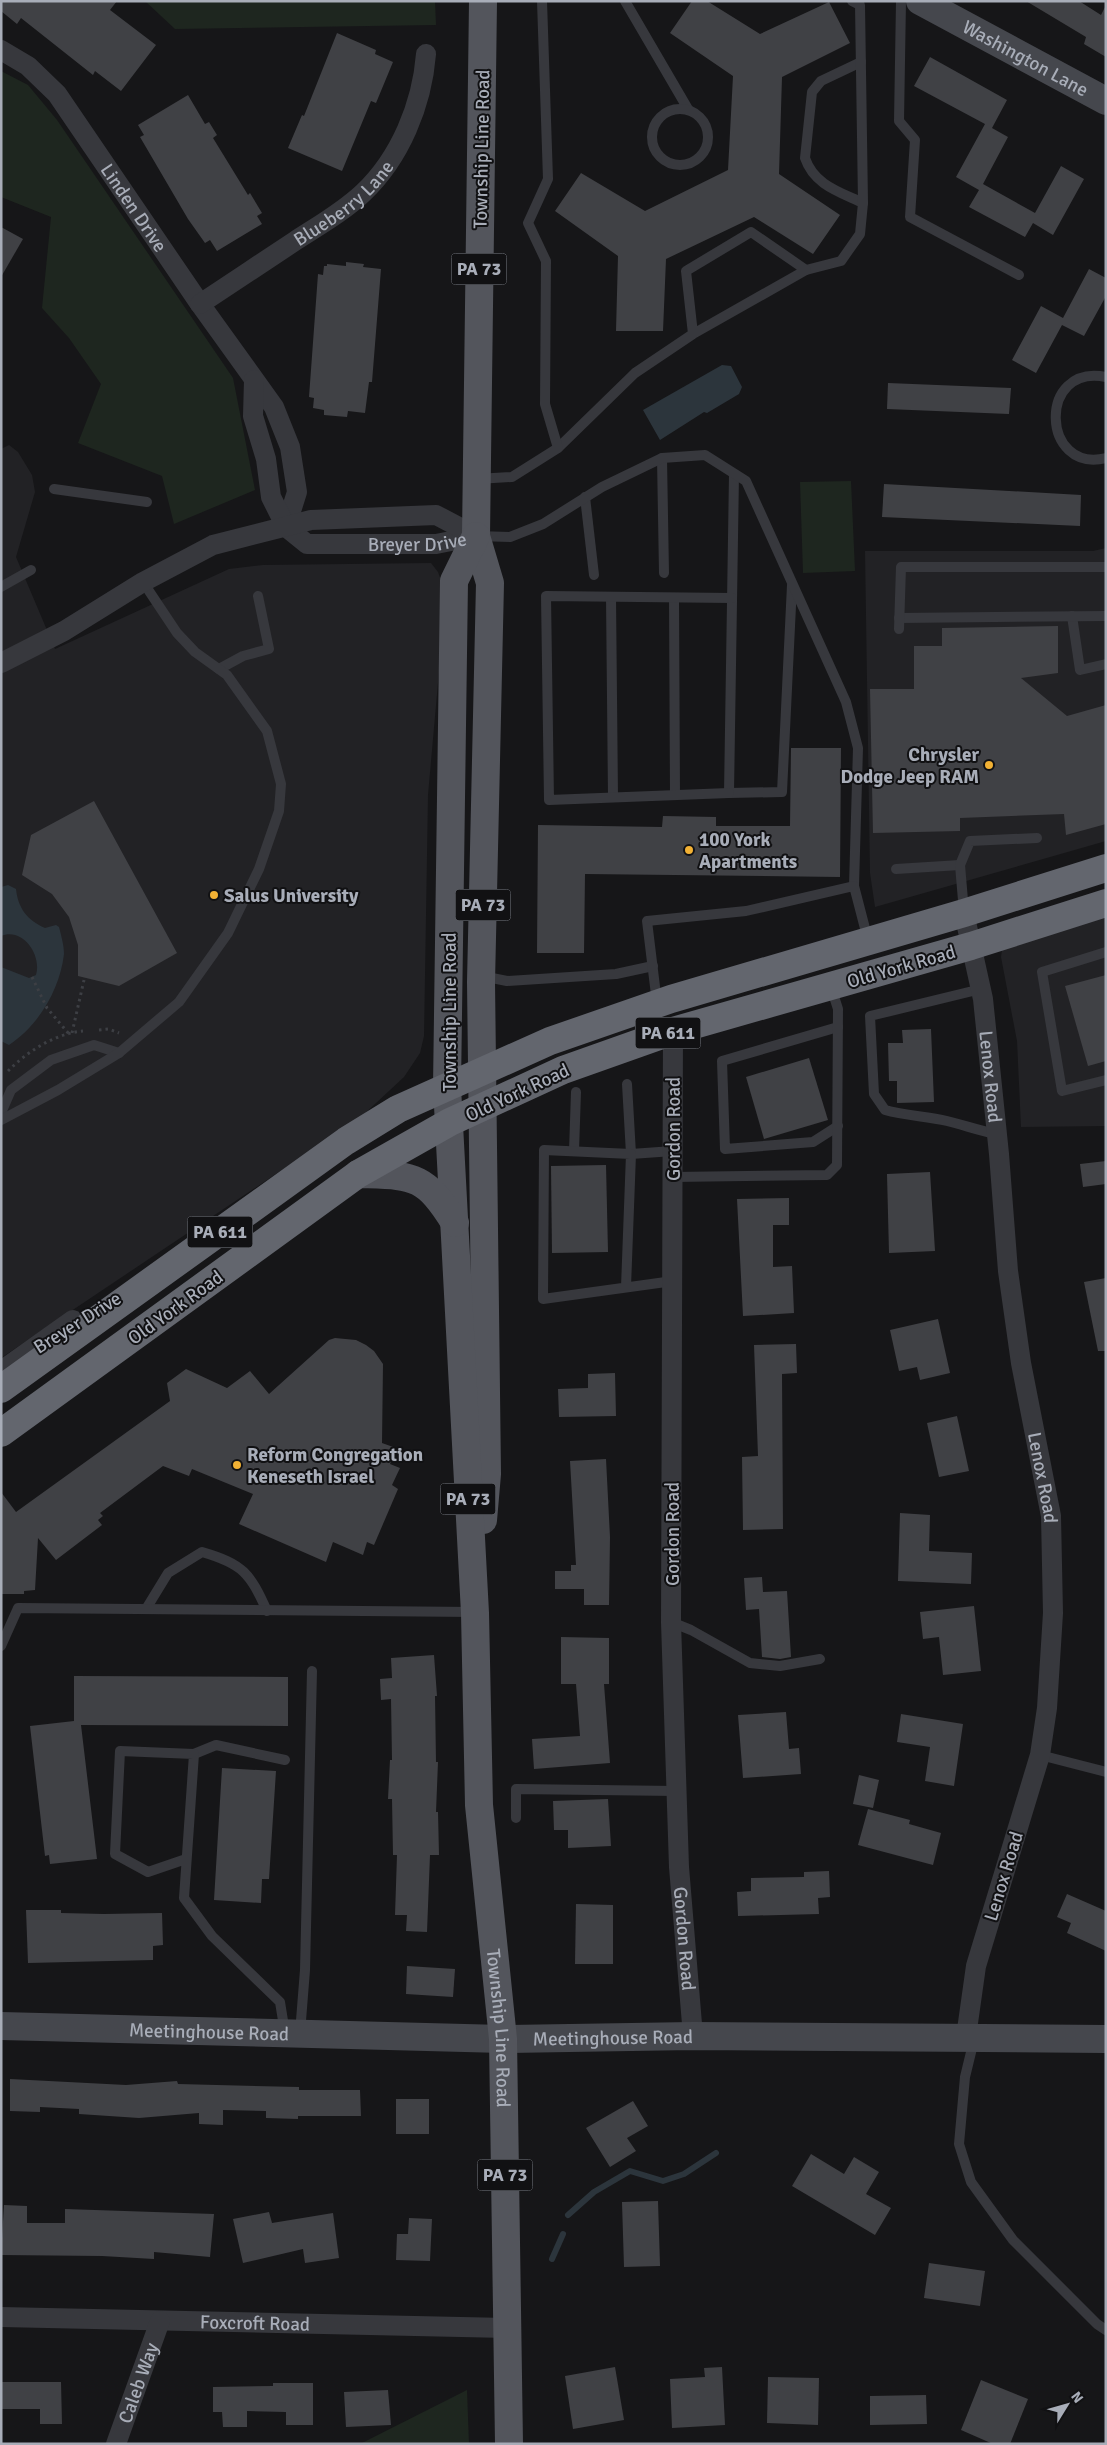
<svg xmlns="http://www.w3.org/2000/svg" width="1107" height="2445" font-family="Signika,sans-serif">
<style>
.built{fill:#222225}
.green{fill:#1e261f}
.water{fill:#2c353c}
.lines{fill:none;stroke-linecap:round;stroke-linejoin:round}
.stream{stroke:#2c353c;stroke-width:6}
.building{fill:#404145}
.path{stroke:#3d3f44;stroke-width:3;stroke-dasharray:2.5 4;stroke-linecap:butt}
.lane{stroke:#37383d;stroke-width:10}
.street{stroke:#37383d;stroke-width:20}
.secondary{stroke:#45474d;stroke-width:28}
.primary{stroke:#53555c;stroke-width:28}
.highway{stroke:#63666e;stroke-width:28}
.poi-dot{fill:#f2b134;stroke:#111113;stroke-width:2}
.labels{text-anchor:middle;stroke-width:4;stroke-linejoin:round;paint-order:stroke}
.shield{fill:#111113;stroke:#7b7e86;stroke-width:1}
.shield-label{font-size:18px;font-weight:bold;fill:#a8adb8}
.street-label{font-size:19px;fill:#a8adb8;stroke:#111113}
.poi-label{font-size:19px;font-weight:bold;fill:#a8adb8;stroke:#111113;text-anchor:start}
</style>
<rect width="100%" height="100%" fill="#161618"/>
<g class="built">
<path d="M 9,445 L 18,452 L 32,475 L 35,492 L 16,557 L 55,649 L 229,569 L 263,565 L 431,563 L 438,572 L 443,586 L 442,638 L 428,795 L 424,1036 L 420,1053 L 404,1077 L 361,1117 L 1,1358 L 1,449 Z"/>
<path d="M 1106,548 L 1106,841 L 875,907 L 870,873 L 865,551 L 1093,551 Z"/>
<path d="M 1106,903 L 1106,1126 L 1021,1127 L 1017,1041 L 1001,957 L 1004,935 Z"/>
</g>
<g class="green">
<path d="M 145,1 L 435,1 L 436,25 L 175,29 Z"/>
<path d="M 1,71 L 28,85 L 57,120 L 233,378 L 255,490 L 174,524 L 162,476 L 78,443 L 101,384 L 69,338 L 42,308 L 51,217 L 1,197 Z"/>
<path d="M 851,481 L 855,571 L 803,573 L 800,482 Z"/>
<path d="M 467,2390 L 469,2444 L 360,2444 Z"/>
</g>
<g class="water">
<path d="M 722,365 L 731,366 L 742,387 L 739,394 L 707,413 L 704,412 L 660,440 L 643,410 Z"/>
<path d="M 8,885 L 16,889 C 18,908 27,920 45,928 L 56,925 L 59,927 C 61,935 64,945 64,954 C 60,989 39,1025 9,1045 L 1,1041 L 1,967 L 29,978 L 36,975 C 42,955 23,927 1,936 L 1,887 Z"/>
</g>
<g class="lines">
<g class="stream">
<path d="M 568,2215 L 594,2192 L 630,2171 L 663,2181 L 684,2174 L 716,2153"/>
<path d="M 552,2259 L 563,2234"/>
</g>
</g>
<g class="building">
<path d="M 1,1 L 117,1 L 110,10 L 156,45 L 121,91 L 95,71 L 93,75 L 21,18 L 17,24 L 1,11 Z"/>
<path d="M 692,1 L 707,1 L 760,34 L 829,2 L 850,43 L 782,77 L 779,174 L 840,215 L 813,254 L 754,217 L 666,259 L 663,331 L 616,331 L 618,256 L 555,211 L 581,173 L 645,211 L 728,170 L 733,76 L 670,33 Z"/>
<path d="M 1026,1 L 1079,1 L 1101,15 L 1106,5 L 1106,57 L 1084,44 L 1086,37 Z"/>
<path d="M 337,33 L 376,50 L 375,54 L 393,62 L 376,103 L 371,101 L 342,171 L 288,148 L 302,115 L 304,116 Z"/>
<path d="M 930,57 L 1007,100 L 992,128 L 1008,137 L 983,184 L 1035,213 L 1061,166 L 1084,179 L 1053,235 L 1033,223 L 1025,237 L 969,207 L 979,190 L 956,177 L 985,124 L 914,86 Z"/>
<path d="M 188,95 L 205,124 L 209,122 L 217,135 L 213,138 L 248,195 L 250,193 L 262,213 L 257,216 L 262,224 L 217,251 L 210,240 L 205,243 L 188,219 L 140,137 L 144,135 L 138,125 Z"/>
<path d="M 1,227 L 23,239 L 1,277 Z"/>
<path d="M 346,262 L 364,264 L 363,267 L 381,269 L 372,382 L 369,382 L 365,413 L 348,411 L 347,417 L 324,415 L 324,410 L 313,408 L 314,398 L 309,397 L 318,274 L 323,275 L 324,266 L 327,266 L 327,264 L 346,266 Z"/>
<path d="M 1089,269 L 1106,278 L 1106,296 L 1084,336 L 1062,325 L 1036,373 L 1012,360 L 1041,306 L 1063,318 Z"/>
<path d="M 888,383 L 1011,388 L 1009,414 L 887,409 Z"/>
<path d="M 884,484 L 1081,495 L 1080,526 L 882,517 Z"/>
<path d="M 1058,626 L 1058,673 L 1021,678 L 1067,716 L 1106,705 L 1106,824 L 1066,835 L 1064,814 L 960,818 L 960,831 L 873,833 L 870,689 L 914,689 L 914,646 L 942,646 L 942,628 Z"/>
<path d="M 791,748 L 841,748 L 840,877 L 585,874 L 584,953 L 537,953 L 538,825 L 662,827 L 663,816 L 716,817 L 716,826 L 790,826 Z"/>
<path d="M 94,801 L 177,953 L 119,986 L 78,976 L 78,945 L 69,917 L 52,894 L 22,875 L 31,835 Z"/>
<path d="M 1106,975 L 1106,1061 L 1088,1066 L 1065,986 Z"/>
<path d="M 931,1029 L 934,1102 L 897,1103 L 897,1081 L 889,1081 L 888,1043 L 903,1043 L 902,1030 Z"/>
<path d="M 809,1058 L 828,1120 L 764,1139 L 746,1077 Z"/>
<path d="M 1106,1161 L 1106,1184 L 1083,1187 L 1080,1164 Z"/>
<path d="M 606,1165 L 608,1252 L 552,1253 L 551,1166 Z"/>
<path d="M 930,1172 L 935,1251 L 889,1253 L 887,1174 Z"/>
<path d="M 789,1198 L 789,1225 L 773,1225 L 773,1267 L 792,1266 L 794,1313 L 743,1316 L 737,1199 Z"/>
<path d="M 1106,1278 L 1106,1351 L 1098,1351 L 1084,1282 Z"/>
<path d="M 938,1319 L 950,1373 L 920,1380 L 917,1367 L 899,1371 L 890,1330 Z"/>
<path d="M 335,1338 L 356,1340 L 366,1345 L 374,1351 L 383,1364 L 382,1443 L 396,1448 L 390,1464 L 400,1468 L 392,1485 L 398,1489 L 374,1545 L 367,1542 L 363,1555 L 333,1542 L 326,1562 L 239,1524 L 253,1494 L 192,1469 L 189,1476 L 163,1466 L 100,1513 L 103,1516 L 98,1520 L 102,1525 L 56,1560 L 38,1538 L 35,1590 L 24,1591 L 24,1594 L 1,1594 L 1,1492 L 16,1512 L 170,1401 L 167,1383 L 186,1369 L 227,1388 L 250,1371 L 269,1394 L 329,1340 Z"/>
<path d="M 796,1344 L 797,1373 L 782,1374 L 783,1529 L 743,1530 L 742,1457 L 758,1456 L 754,1345 Z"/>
<path d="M 615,1373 L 616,1416 L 559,1417 L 558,1389 L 588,1388 L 588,1374 Z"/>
<path d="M 957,1416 L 969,1471 L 939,1477 L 927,1423 Z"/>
<path d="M 606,1459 L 610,1537 L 609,1605 L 584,1605 L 584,1589 L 555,1589 L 555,1571 L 571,1571 L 571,1565 L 576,1565 L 570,1461 Z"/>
<path d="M 900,1513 L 930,1515 L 929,1551 L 972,1553 L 971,1584 L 898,1581 Z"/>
<path d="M 762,1577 L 763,1592 L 787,1591 L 791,1657 L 780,1659 L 762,1657 L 759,1609 L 746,1610 L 744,1578 Z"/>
<path d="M 974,1606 L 981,1671 L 943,1675 L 939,1637 L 923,1639 L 920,1612 Z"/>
<path d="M 561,1637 L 609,1638 L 609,1684 L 604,1684 L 610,1763 L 534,1769 L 532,1739 L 580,1736 L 576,1684 L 561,1684 Z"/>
<path d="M 434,1655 L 437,1696 L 435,1696 L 436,1762 L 438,1762 L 436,1812 L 438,1812 L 439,1855 L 430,1855 L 427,1932 L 406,1931 L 407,1915 L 395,1915 L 397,1855 L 393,1855 L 392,1799 L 388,1799 L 390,1760 L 392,1760 L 391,1699 L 381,1700 L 380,1679 L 392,1678 L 391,1658 Z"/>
<path d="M 74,1676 L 288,1677 L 288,1726 L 81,1725 L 97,1859 L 50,1864 L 49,1855 L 45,1856 L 30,1726 L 74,1721 Z"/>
<path d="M 786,1712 L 789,1749 L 799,1748 L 801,1774 L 743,1778 L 738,1715 Z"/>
<path d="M 901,1714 L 963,1724 L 954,1786 L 925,1781 L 930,1747 L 897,1742 Z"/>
<path d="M 222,1768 L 276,1771 L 269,1879 L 262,1879 L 261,1903 L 214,1900 Z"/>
<path d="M 859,1775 L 879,1780 L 873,1808 L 853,1804 Z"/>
<path d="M 608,1799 L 611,1846 L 568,1848 L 568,1830 L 554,1830 L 553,1801 Z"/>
<path d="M 868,1809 L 910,1820 L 909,1824 L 941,1833 L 933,1865 L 858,1845 Z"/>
<path d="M 829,1871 L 830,1897 L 818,1898 L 819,1914 L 738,1916 L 737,1892 L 751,1891 L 751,1878 L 804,1877 L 804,1872 Z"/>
<path d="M 1067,1894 L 1106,1911 L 1106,1951 L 1067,1933 L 1071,1923 L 1057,1917 Z"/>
<path d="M 576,1904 L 613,1905 L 613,1964 L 575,1964 Z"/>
<path d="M 26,1910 L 61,1910 L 61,1913 L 104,1914 L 162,1913 L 163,1945 L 153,1946 L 153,1960 L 28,1963 Z"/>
<path d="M 407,1966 L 455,1969 L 453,1997 L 406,1994 Z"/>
<path d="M 10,2079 L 126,2085 L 177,2081 L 178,2084 L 299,2087 L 299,2090 L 360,2090 L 361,2116 L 298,2116 L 298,2119 L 266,2118 L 266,2111 L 223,2110 L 223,2125 L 199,2124 L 199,2113 L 139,2118 L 79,2114 L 79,2109 L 40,2107 L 40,2112 L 10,2111 Z"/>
<rect x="396" y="2099" width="33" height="35"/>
<path d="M 633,2101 L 648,2126 L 627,2138 L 636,2151 L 610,2167 L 586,2128 Z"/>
<path d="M 811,2154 L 844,2174 L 854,2157 L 879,2172 L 866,2194 L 891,2208 L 875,2235 L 792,2186 Z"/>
<path d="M 658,2201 L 660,2266 L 624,2267 L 622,2202 Z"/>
<path d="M 4,2205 L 27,2206 L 27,2223 L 65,2223 L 65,2209 L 214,2214 L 210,2257 L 154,2252 L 154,2259 L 102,2256 L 1,2255 Z"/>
<path d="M 269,2212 L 272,2223 L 333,2213 L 339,2258 L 305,2263 L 303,2249 L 243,2263 L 233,2219 Z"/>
<path d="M 409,2218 L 432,2219 L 430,2261 L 396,2260 L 397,2234 L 408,2234 Z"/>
<path d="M 929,2263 L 985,2271 L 980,2306 L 924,2298 Z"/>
<path d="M 615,2367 L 624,2420 L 573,2429 L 565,2376 Z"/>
<path d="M 722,2367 L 725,2425 L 672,2428 L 670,2379 L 705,2377 L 704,2368 Z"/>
<path d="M 768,2377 L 819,2378 L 818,2425 L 767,2423 Z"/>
<path d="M 981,2380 L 1028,2399 L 1010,2444 L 993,2444 L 961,2430 Z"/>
<path d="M 1,2382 L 61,2382 L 62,2424 L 40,2424 L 40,2409 L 1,2409 Z"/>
<path d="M 273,2383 L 313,2383 L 313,2425 L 286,2425 L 286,2412 L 247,2411 L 247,2427 L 223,2427 L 222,2412 L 213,2412 L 213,2387 L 273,2386 Z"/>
<path d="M 388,2390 L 391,2425 L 346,2427 L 344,2392 Z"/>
<path d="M 926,2395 L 927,2424 L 870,2425 L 870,2396 Z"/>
</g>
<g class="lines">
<g class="path">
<path d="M 32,977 L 47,1008 L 69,1034"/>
<path d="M 99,1030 L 109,1029 L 119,1033"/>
<path d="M 72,1033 L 84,980"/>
<path d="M 8,1071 C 28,1051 54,1034 83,1031"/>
</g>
<g class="lane">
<path d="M 625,1 L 688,109"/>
<path d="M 901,1 L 899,121 L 915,140 L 910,217 L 1019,275"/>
<path d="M 861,62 L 821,81 L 812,92 L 805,158 C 814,185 840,192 863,203"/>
<circle cx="680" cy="137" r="28"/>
<path d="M 806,270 L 841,261 L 860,234 L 863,203 L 860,5 L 852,1"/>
<path d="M 1106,377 C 1037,363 1041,474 1106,458"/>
<path d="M 558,448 L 635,373 L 693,334 L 806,270 L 751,232 L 686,271 L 693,334"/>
<path d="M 662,458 L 664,573"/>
<path d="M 734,474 L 729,793 L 782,792 L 792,585"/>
<path d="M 477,479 L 512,477 L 558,448 L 545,404 L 546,261 L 528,223 L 548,179 L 542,1"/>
<path d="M 54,489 L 147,502"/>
<path d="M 585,497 L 594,575"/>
<path d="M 477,536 L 510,537 L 543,524 L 602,487 L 662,458 L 705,455 L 746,481 L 846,702 L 858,748 L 854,886"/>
<path d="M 1,587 L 31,570"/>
<path d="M 611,597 L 613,797"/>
<path d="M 674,598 L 675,795"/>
<path d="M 1072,616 L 1080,670 L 1106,664"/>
<path d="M 899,618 L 1106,616"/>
<path d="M 899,629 L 901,567 L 1106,567"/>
<path d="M 219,669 L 243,656 L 269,649 L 258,596"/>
<path d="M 729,793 L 549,800 L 546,596 L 732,598"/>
<path d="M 896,869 L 960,865"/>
<path d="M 964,912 L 960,865 L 970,841 L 1037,838"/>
<path d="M 1106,952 L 1042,972 L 1062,1091 L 1106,1080"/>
<path d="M 482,976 L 507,981 L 616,974 L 653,966"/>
<path d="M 981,989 L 870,1016 L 874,1094 L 885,1110 C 906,1116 927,1116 947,1121 C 964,1125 980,1131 997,1134"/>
<path d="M 657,1003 L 647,921 L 746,911 L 854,886 L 868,940"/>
<path d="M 627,1084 L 631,1154 L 673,1151"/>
<path d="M 1,1113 L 11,1090 L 51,1060 L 94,1045 L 119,1053"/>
<path d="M 1,1120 L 58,1090 L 119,1053 L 179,1002 L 228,933 L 259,869 L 279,811 L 281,784 L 267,731 L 227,675 L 195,652 L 177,633 L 143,582"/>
<path d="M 838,1126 L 813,1142 L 725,1149 L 722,1061 L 838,1027"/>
<path d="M 574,1151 L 576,1092"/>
<path d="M 673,1177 L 827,1175 L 837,1165 L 838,1009 L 831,987"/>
<path d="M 626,1287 L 631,1154 L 544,1150 L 543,1299 L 673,1281"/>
<path d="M 146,1609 L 168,1573 L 202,1552 C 243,1564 250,1573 267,1611"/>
<path d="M 671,1622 L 691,1630 L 750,1663 L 780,1666 L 820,1659"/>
<path d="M 1,1646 L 18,1608 L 474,1612"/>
<path d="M 194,1754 L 216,1745 L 285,1760"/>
<path d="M 1040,1755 L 1106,1772"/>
<path d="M 516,1818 L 516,1789 L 676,1791"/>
<path d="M 186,1859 L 148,1872 L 115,1854 L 120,1751 L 194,1754 L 184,1898 L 212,1936 L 280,2002 L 285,2033"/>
<path d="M 300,2033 L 305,1970 L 312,1671"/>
<path d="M 974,2040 L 965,2077 L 959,2144 L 971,2182 L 1013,2240 L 1097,2324 L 1106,2330"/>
</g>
<g class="street">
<path id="s1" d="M 1,50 L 28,66 L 57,94 L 200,304 L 274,407 L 290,447 L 297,492 L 286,527"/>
<path id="s2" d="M 200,304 C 232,283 263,262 295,241 C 318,226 343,212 363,193 C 400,158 422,105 426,54"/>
<path id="s3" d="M 254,380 L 253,416 L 266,459 L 271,497 L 286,527 L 307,544 L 436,544 L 476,536"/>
<path d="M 1,663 L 64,631 L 143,582 L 213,545 L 311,520 L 436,515 L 476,536"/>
<path id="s4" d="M 964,913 L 983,999 L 999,1154 L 1008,1271 L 1021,1363 L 1051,1516 L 1053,1613 L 1047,1708 L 1040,1755 L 976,1966 L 966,2037"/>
<path id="s5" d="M 673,1031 L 671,1622 L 679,1867 L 693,2036"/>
<path d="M 1,1371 L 73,1320"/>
<path id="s6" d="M 1,2317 L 507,2328"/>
<path id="s7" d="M 116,2444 L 160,2321"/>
</g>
<g class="secondary">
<path id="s8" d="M 920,1 L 1106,101"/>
<path id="s9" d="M 1,2026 L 503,2039 L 693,2036 L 1106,2039"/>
</g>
<g class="primary">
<path d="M 483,1 L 476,536 L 490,583 L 481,982 L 487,1474 L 483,1520"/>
<path id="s10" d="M 476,536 L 454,581 L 447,1087 L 475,1613 L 479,1805 L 503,2039 L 509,2444"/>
<path d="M 358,1174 C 413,1176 424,1173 455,1223"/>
</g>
<g class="highway">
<path d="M 1,1389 L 346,1141 L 398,1109 L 550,1041 L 671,999 L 964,913 L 1106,868"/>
<path d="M 1,1433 L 358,1174 L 450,1122 L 563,1070 L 673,1031 L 971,946 L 1106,903"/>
</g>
</g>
<g class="poi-dot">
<circle cx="989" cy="765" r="5"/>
<circle cx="689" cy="850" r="5"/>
<circle cx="214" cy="895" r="5"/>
<circle cx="237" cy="1465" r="5"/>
</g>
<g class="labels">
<g class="shield">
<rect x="451.5" y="253.5" width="55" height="31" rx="4"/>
<rect x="455.5" y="889.5" width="55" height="31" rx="4"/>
<rect x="635.5" y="1017.5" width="65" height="31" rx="4"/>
<rect x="187.5" y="1216.5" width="65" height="31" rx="4"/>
<rect x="440.5" y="1483.5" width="55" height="31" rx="4"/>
<rect x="477.5" y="2159.5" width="55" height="31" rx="4"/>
</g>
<g class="shield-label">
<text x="479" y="275">PA 73</text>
<text x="483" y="911">PA 73</text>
<text x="668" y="1039">PA 611</text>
<text x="220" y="1238">PA 611</text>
<text x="468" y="1505">PA 73</text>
<text x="505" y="2181">PA 73</text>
</g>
<g class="street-label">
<text dy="7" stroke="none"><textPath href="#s8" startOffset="120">Washington Lane</textPath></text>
<text transform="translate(481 149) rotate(-89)" y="7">Township Line Road</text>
<text dy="7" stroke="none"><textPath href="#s2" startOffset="176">Blueberry Lane</textPath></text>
<text dy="7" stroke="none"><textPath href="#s1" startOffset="209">Linden Drive</textPath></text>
<text dy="7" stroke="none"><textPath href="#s3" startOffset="290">Breyer Drive</textPath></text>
<text transform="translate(901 966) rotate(-16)" y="7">Old York Road</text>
<text transform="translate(449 1012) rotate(-90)" y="7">Township Line Road</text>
<text dy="7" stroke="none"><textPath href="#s4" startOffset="166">Lenox Road</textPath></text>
<text transform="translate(517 1092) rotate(-25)" y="7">Old York Road</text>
<text transform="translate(673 1129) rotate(-90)" y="7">Gordon Road</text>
<text transform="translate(175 1307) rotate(-36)" y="7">Old York Road</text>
<text transform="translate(77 1322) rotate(-32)" y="7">Breyer Drive</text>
<text dy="7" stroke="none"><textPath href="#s4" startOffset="571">Lenox Road</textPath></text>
<text transform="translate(672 1534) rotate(-90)" y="7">Gordon Road</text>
<text transform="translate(1003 1876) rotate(-73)" y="7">Lenox Road</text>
<text dy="7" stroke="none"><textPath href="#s5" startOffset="908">Gordon Road</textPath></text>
<text dy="7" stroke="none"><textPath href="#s10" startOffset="1499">Township Line Road</textPath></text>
<text dy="7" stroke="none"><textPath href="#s9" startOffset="208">Meetinghouse Road</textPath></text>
<text dy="7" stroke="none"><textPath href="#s9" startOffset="612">Meetinghouse Road</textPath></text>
<text dy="7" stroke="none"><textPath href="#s6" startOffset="254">Foxcroft Road</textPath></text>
<text dy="7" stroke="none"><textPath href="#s7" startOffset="65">Caleb Way</textPath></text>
</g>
<g class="poi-label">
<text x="979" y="761" text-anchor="end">Chrysler<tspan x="979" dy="22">Dodge Jeep RAM</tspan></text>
<text x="699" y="846">100 York<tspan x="699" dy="22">Apartments</tspan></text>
<text x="224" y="902">Salus University</text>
<text x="247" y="1461">Reform Congregation<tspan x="247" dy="22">Keneseth Israel</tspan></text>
</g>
</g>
<rect width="1107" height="2445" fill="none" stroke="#a8adb8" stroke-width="5"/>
<g transform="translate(1067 2405) rotate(53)" stroke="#111113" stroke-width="4" paint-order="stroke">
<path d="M0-4L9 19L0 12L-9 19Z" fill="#a8adb8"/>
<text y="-8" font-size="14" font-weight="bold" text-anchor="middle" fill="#a8adb8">N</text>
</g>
</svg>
